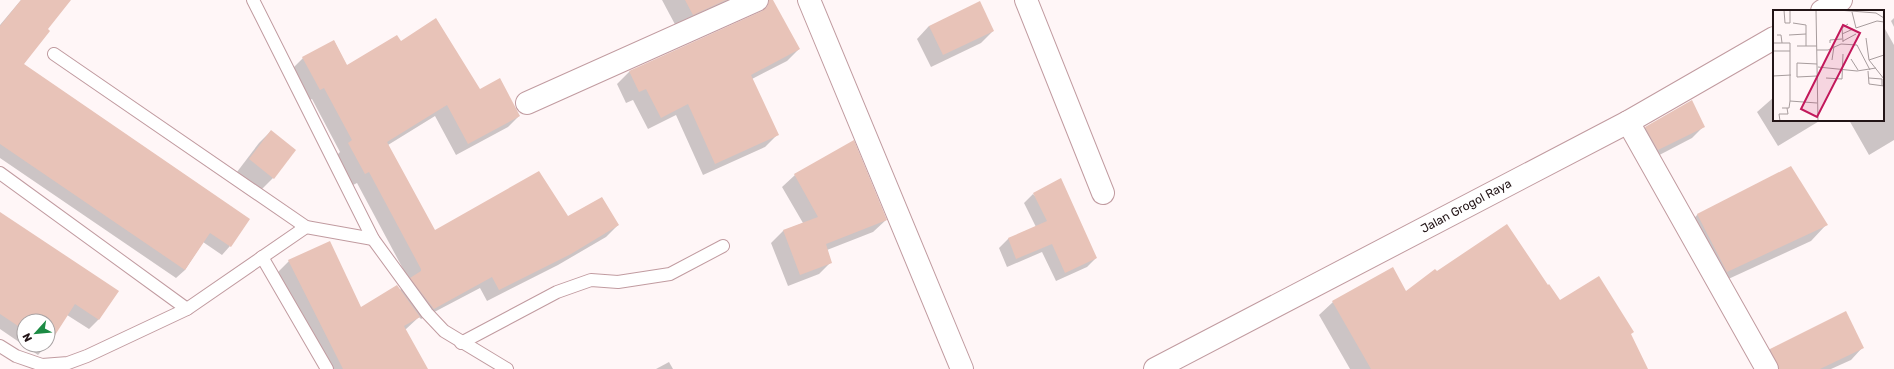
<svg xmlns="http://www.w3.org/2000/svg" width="1894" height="369" font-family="Rubik,sans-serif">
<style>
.shadow{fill:#0003}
.building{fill:#e8c3b8}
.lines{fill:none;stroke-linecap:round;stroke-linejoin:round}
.lane-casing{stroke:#c19ba0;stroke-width:14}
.street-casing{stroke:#c19ba0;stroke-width:24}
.secondary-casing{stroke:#c19ba0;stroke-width:24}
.lane{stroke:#fff;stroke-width:12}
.street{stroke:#fff;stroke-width:22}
.secondary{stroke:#fff;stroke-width:22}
.labels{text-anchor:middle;stroke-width:4;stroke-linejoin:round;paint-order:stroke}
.street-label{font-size:12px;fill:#231517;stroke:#fff}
.inset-road{fill:none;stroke:#a79c9d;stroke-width:1}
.view{fill:#c2185b;fill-opacity:0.15;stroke:#c2185b;stroke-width:2}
.inset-edge{fill:none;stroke:#231517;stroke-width:2}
</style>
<rect width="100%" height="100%" fill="#fff6f7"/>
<g class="shadow">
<path d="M 21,0 L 63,0 L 47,29 L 23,65 L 230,246 L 222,255 L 203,242 L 185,270 L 176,278 L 0,158 L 0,25 Z"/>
<path d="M 662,0 L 739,0 L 678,30 Z"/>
<path d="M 769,5 L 799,49 L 787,61 L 752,79 L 777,135 L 765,147 L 703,175 L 676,115 L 648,129 L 633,100 L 626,103 L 617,84 L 629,72 L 761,13 Z"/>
<path d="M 1894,18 L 1894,27 L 1891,21 Z"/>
<path d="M 929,26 L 993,31 L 981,43 L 931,67 L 917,39 Z"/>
<path d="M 1885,29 L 1894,45 L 1894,140 L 1869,155 L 1849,120 L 1883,120 L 1883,31 Z"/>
<path d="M 334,41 L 347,66 L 400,42 L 519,116 L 508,127 L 456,155 L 435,116 L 388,145 L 434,232 L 567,218 L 618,225 L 606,237 L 558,265 L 487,301 L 480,288 L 421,319 L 419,317 L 405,330 L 427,369 L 325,369 L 277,273 L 289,261 L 361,308 L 400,290 L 409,280 L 357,183 L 353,185 L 337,155 L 340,152 L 312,99 L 308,101 L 291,70 L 303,58 Z"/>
<path d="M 1774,97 L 1774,120 L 1821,120 L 1778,146 L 1757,112 Z"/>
<path d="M 1704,126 L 1692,138 L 1646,162 L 1634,140 L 1646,127 Z"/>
<path d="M 271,131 L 295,150 L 273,178 L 261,190 L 237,172 L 259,143 Z"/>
<path d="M 795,175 L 886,220 L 873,232 L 827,250 L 831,262 L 819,274 L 788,286 L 771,243 L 783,231 L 803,223 L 782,187 Z"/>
<path d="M 1033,194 L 1096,258 L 1087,267 L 1056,281 L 1042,252 L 1007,267 L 999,248 L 1008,239 L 1036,227 L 1024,203 Z"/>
<path d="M 0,213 L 117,291 L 98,320 L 89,329 L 67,315 L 48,344 L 48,321 L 24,321 L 24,345 L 47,345 L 38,355 L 0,329 Z"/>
<path d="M 1698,214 L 1826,225 L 1811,241 L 1711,287 L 1683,230 Z"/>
<path d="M 1436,272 L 1547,286 L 1560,301 L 1630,334 L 1647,369 L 1350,369 L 1319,315 L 1333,302 L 1406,293 Z"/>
<path d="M 1863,347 L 1851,360 L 1831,369 L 1763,369 L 1758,361 L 1770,349 Z"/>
<path d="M 669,362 L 673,369 L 656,369 Z"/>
</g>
<g class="building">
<path d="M 21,0 L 71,0 L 48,29 L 50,31 L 24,64 L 250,219 L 231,247 L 210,233 L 185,270 L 0,144 L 0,26 Z"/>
<path d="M 685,0 L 726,0 L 693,15 Z"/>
<path d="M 769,0 L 773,0 L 800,49 L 751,75 L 779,135 L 715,164 L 688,104 L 661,118 L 646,89 L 639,92 L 629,71 L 762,11 L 767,7 Z"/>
<path d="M 980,1 L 994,31 L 943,55 L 929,26 Z"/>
<path d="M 436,18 L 480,89 L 500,78 L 520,116 L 468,144 L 447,105 L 387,142 L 435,230 L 539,171 L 568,216 L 602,197 L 619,225 L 571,254 L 499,290 L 492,277 L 434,309 L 410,278 L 421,271 L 421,269 L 369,172 L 365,174 L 348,143 L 352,140 L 324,88 L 320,90 L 302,57 L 334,40 L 347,65 L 397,35 L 401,41 Z"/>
<path d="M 1692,100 L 1705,127 L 1658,150 L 1645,127 Z"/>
<path d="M 271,130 L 296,150 L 274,179 L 249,159 Z"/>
<path d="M 854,140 L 887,220 L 826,244 L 832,263 L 800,275 L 783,230 L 818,217 L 794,174 Z"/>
<path d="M 1791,166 L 1828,225 L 1727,272 L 1697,214 Z"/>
<path d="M 1061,178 L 1097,258 L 1065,273 L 1052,244 L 1016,259 L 1008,238 L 1047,221 L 1033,193 Z"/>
<path d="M 0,212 L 119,291 L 99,320 L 75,304 L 48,346 L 47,345 L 48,345 L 48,321 L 24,321 L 24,330 L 0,314 Z"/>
<path d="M 1507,224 L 1548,285 L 1549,284 L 1560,300 L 1599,276 L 1634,332 L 1631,334 L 1648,369 L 1371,369 L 1332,301 L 1393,267 L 1406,291 L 1435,269 L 1437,271 Z"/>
<path d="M 330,241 L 361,307 L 397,285 L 420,317 L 404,326 L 428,369 L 343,369 L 288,260 Z"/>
<path d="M 1846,311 L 1864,348 L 1820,369 L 1779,369 L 1770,349 Z"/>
</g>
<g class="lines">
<defs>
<g id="lane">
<path d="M 253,0 L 373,239 L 427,313 L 444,331 L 507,369"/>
<path d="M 54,54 L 306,227 L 373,239"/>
<path d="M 0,173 L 187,309"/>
<path d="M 262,257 L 327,369"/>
<path d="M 461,343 L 557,292 L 591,280 L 618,282 L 670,274 L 723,246"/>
<path d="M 0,346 L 16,356 L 42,365 L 68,363 L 87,356 L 187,309 L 306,227"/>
</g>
<g id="street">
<path d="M 809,0 L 962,369"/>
<path d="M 1026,0 L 1103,193"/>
<path d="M 527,103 L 757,0"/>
<path d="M 1628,122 L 1767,369"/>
</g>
<g id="secondary">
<path d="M 1822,11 L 1841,0"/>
<path d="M 1155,369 L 1628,122 L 1774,38"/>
</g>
</defs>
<use href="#lane" class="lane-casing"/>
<use href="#street" class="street-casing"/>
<use href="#secondary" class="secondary-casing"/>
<use href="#lane" class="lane"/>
<use href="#street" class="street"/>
<use href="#secondary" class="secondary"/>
</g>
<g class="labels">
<g class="street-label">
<text transform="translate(1466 206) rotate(-28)" y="4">Jalan Grogol Raya</text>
</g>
</g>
<g transform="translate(1773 10)">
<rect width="111" height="111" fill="#fff6f7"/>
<path class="inset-road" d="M 11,0 L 12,13 L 17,13 L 17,0M 43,0 L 45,111M 65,0 L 103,3 L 111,8M 79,2 L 83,18 L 104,11 L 111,12M 20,13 L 33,15 L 33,36M 69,24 L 80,19M 4,25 L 8,25 L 9,33M 16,25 L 33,24M 93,28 L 96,50 L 111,69M 70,31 L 83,24M 70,32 L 69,18 L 75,14M 1,33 L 17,33 L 17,91 L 44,93M 57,33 L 57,30 L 69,29M 24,36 L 44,36M 44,40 L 55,40 L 68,34 L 84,35 L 97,60M 0,41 L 17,41M 78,49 L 85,60M 59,50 L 61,36M 96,50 L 111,45M 45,57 L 84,61 L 103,58M 95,61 L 96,74 L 111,76M 0,66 L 18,65M 44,66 L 24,67 L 24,53 L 44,54M 53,68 L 69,69 L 70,44M 96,68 L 109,69 L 109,76M 9,98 L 16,98 L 17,91M 7,111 L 6,104 L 15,104 L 14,98"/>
<path class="view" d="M 70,15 L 87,23 L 44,107 L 28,99 Z"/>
<rect width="111" height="111" class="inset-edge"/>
</g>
<g transform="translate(36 333) rotate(243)"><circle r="19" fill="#ffffff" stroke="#a7a1a2"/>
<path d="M0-3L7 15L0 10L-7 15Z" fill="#1c8b44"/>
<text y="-6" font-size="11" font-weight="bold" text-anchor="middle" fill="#231517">N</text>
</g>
</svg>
